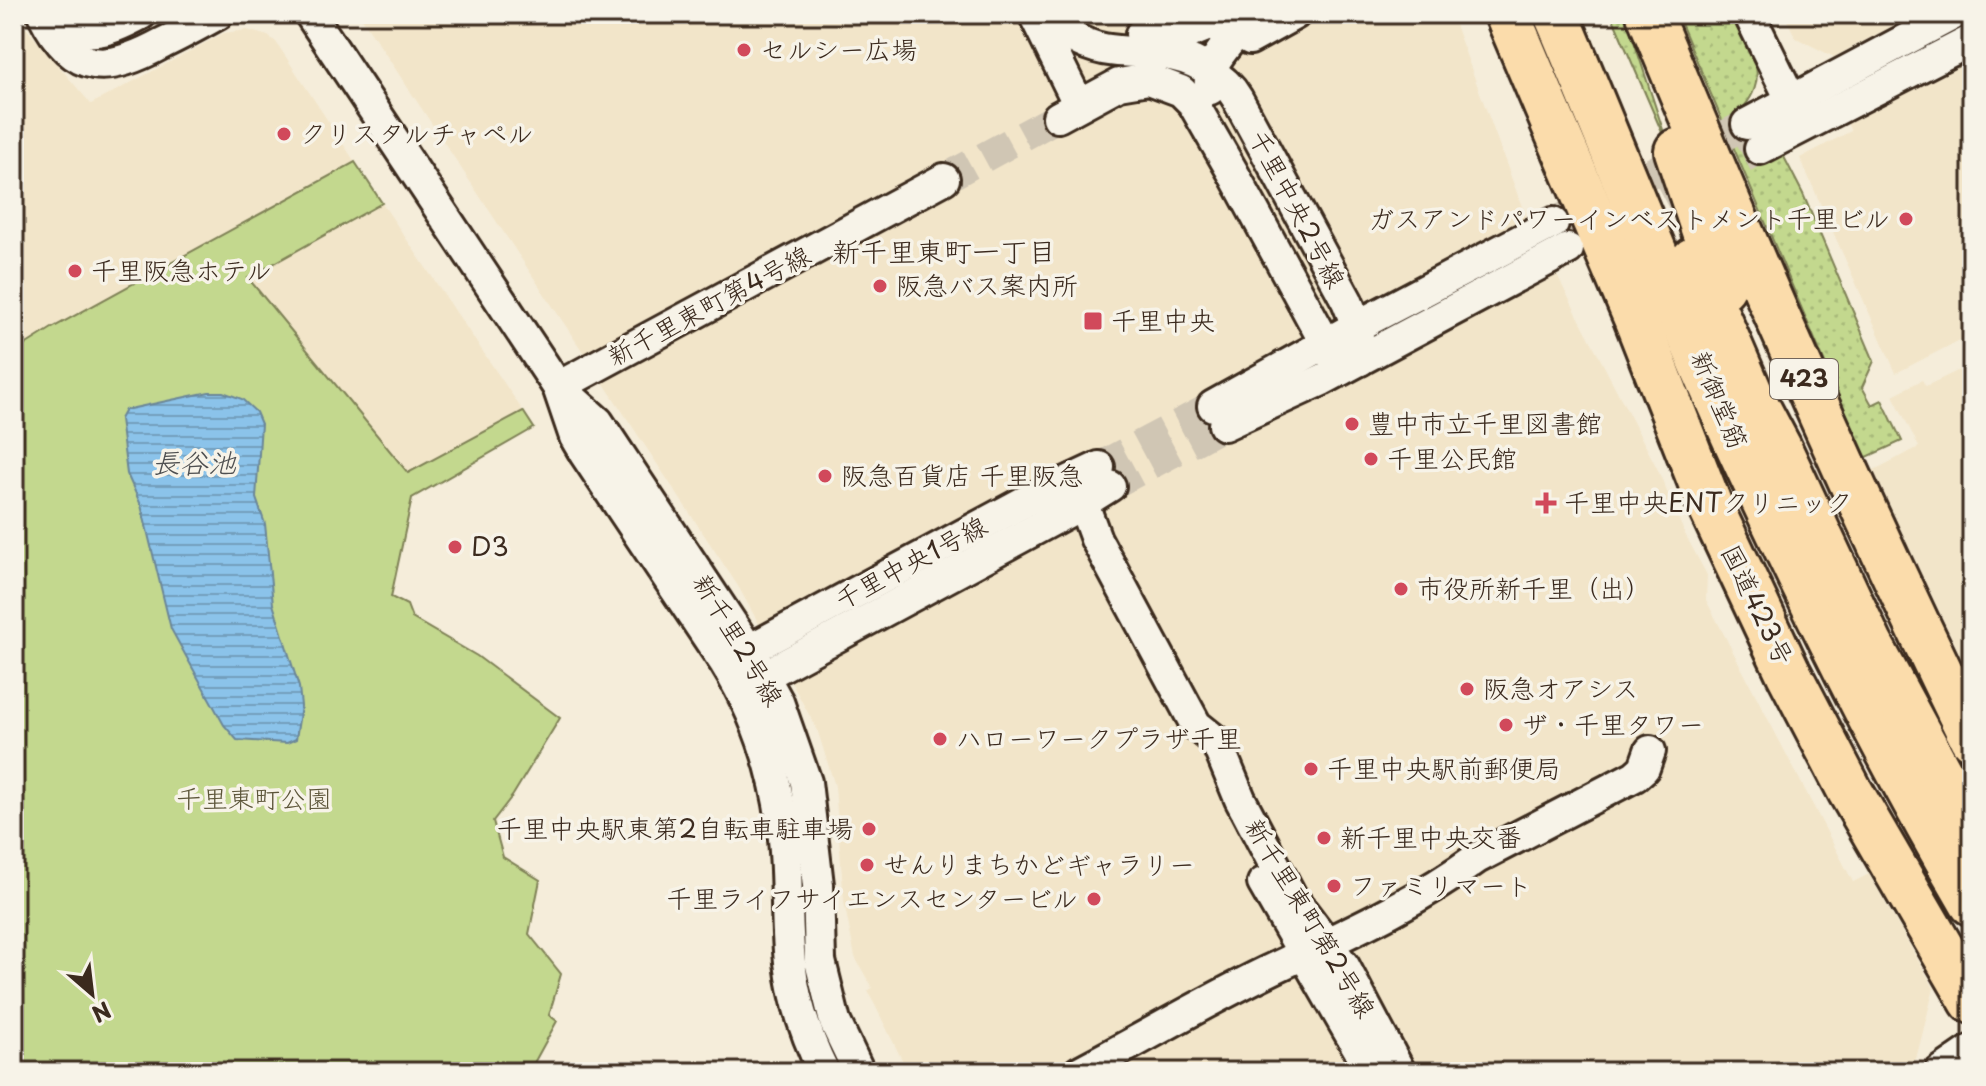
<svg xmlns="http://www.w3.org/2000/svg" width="1986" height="1086" font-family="'Playpen Sans','Klee One',sans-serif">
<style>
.built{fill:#f2e5c9}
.grass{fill:url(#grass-dots);stroke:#7f8156;stroke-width:2}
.park{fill:#c3d88e;stroke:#7f8156;stroke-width:2}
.water{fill:url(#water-rules);stroke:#6b8698;stroke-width:2}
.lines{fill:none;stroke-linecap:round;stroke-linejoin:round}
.minor-tunnel{stroke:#d0c6b4;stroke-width:30;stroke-dasharray:30 15;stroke-linecap:butt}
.minor-casing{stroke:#3b2a1e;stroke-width:36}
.highway-casing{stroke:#3b2a1e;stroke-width:50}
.minor{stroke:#f7f3e8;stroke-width:30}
.highway{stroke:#fbdcab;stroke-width:44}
.poi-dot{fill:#d1495b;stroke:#f7f3e8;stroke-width:3}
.labels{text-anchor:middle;stroke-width:7;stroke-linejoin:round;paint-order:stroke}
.shield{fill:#f7f3e8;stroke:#73665b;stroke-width:2}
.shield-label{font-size:24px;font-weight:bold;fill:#3b2a1e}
.poi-label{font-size:26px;fill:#3b2a1e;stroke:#f7f3e8;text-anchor:start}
.street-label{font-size:26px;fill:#3b2a1e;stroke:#f7f3e8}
.park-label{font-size:26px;fill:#5d563a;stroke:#f7f3e8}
.neighbourhood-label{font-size:28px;fill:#3b2a1e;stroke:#f7f3e8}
.water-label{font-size:28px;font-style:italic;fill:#4f5051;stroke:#f7f3e8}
</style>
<defs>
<pattern id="grass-dots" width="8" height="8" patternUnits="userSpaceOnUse" patternTransform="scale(2)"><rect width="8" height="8" fill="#c3d88e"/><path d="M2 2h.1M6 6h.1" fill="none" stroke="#a8ba7a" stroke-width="1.8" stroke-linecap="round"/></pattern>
<pattern id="water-rules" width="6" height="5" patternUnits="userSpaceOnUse" patternTransform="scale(2)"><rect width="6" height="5" fill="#8bc3ea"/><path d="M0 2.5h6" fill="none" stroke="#739fbd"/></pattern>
</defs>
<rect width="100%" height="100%" fill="#f5edda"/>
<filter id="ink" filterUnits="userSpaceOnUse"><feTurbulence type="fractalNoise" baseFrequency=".0125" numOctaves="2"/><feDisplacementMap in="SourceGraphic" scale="16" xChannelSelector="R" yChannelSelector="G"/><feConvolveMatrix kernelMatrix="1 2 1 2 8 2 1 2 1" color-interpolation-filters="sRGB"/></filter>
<g filter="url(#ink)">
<g class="built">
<path d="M 14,14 L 91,104 L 224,33 L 247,30 L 268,36 L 276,42 L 355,162 L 52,328 L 14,352 Z"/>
<path d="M 359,14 L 1451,14 L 1524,212 L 1657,468 L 1685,534 L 1707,575 L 1706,600 L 1853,882 L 1869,874 L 1934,988 L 1916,1059 L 1895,1072 L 908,1072 L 868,991 L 872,988 L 855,957 L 844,902 L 835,786 L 817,729 L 738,586 Z"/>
<path d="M 1784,14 L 1915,14 L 1834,57 L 1796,38 Z"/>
<path d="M 1959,62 L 1972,64 L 1972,334 L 1896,373 L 1800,158 L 1851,131 L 1844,117 Z"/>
<path d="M 382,203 L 523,411 L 408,473 L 247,277 Z"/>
<path d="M 1972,364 L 1972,680 L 1872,471 L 1919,447 L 1893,395 L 1922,380 L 1926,386 Z"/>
</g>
<g class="grass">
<path d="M 1611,14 L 1625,14 L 1670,151 Z"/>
<path d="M 1677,14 L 1733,14 C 1750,50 1773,77 1740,111 L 1781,151 L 1803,194 L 1874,361 L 1862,387 L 1872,405 L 1882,400 L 1902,441 L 1865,458 Z"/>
</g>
<path class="park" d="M 355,162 L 382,203 L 248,278 L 408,473 L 523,411 L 534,428 L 412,498 L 391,597 L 407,605 L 412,618 L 477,656 L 560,718 L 513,795 L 493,821 L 503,857 L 540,880 L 529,934 L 561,974 L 549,1015 L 557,1021 L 529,1072 L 14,1072 L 14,352 L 52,328 Z"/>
<path class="water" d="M 209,392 L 223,392 L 242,399 L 256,412 L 261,424 L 256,498 L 265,524 L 273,604 L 299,687 L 301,706 L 296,739 L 287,743 L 237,740 L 224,725 L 171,629 L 141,505 L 127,474 L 120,419 L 125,410 Z"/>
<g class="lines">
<g class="minor-tunnel">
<path d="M 944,179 L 1058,117"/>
<path d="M 1624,220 L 1760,149"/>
<path d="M 1553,223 L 1747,124"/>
<path d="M 1099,467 L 1213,406"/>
<path d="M 1110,486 L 1224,425"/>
</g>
<defs>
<g id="minor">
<path d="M 43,14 C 73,76 108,73 163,43 C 182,34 200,24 218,14"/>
<path d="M 45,14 C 81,40 104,34 141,14"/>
<path d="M 310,14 L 558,387 L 575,437 L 585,454 L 725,663 C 755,711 774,765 782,822 C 789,868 785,916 790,962 C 794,1000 807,1038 824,1072"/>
<path d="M 1034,14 L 1079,105"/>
<path d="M 1052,14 C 1058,22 1065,32 1073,37 C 1116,65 1165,38 1211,72 C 1222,80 1230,86 1237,98 L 1347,301 L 1357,326 L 1360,360"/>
<path d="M 1749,14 L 1800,118"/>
<path d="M 1222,32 L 1241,27 L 1266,14"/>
<path d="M 1141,34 L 1189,33 L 1236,14"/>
<path d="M 1250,39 L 1295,14"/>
<path d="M 1210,89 C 1207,61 1226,48 1241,27"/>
<path d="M 1058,117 L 1119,84 L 1149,79 L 1181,91 L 1193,103 L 1232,171 L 1340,370"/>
<path d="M 1747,124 L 1954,14"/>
<path d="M 1760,149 L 1972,40"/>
<path d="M 558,387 L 944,179"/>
<path d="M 560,388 L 598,422 L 749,650 L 778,702 L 806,782 L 818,885 L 820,961 L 835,1022 L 859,1072"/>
<path d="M 1213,406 L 1357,326 L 1553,223"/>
<path d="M 1224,425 L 1322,380 L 1568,249"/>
<path d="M 1074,479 L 1096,539 L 1196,725 L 1216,741 L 1240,799 L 1291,896 L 1344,966 L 1400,1072"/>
<path d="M 734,658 L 1024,502 L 1099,467"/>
<path d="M 747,685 L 1073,509 L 1110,486"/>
<path d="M 1263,883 L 1372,1072"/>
<path d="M 1079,1072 C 1142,1039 1204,1002 1268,971 C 1339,937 1413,905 1477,858 L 1635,776 L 1644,768 L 1650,751"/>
<path d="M 1940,1072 L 1972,1050"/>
</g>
<g id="highway">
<path d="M 1507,14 L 1636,318 L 1710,506 L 1788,672 L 1850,791 L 1972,1001"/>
<path d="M 1556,14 C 1616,155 1671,299 1735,439 C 1808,597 1884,753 1972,903"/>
<path d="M 1649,14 C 1750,259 1856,501 1972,738"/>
<path d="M 1677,151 L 1723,287"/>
<path d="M 1693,260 L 1751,395 L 1779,448 L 1870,644 L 1972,833"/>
</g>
</defs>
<use href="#minor" class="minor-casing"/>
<use href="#highway" class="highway-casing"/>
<use href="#minor" class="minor"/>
<use href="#highway" class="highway"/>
</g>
</g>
<g class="poi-dot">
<circle cx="744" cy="50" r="8"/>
<circle cx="284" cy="134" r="8"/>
<circle cx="1906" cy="219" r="8"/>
<circle cx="75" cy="271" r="8"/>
<circle cx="880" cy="286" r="8"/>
<rect x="1083" y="311" width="20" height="20" rx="4"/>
<circle cx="1352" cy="424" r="8"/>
<circle cx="1371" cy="459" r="8"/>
<circle cx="825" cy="476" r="8"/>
<path d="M1542 491h8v8h8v8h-8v8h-8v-8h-8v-8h8z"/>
<circle cx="455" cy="547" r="8"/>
<circle cx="1401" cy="589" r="8"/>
<circle cx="1467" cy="689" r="8"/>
<circle cx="1506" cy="725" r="8"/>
<circle cx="940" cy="739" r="8"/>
<circle cx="1311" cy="769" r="8"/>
<circle cx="869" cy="829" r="8"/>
<circle cx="1324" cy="838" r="8"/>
<circle cx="867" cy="865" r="8"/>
<circle cx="1334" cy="886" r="8"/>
<circle cx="1094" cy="899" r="8"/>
</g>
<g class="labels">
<rect class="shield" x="1770" y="359" width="68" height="40" rx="6"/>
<g class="shield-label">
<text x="1804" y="387">423</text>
</g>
<g class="poi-label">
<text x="760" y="59">セルシー広場</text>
<text x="300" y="143">クリスタルチャペル</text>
<text x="1890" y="228" text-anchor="end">ガスアンドパワーインベストメント千里ビル</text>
<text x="91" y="280">千里阪急ホテル</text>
<text x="896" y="295">阪急バス案内所</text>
<text x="1111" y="330">千里中央</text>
<text x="1368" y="433">豊中市立千里図書館</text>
<text x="1387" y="468">千里公民館</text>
<text x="841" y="485">阪急百貨店 千里阪急</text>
<text x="1564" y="512">千里中央ENTクリニック</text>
<text x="471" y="556">D3</text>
<text x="1417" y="598">市役所新千里（出）</text>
<text x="1483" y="698">阪急オアシス</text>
<text x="1522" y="734">ザ・千里タワー</text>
<text x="956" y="748">ハローワークプラザ千里</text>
<text x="1327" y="778">千里中央駅前郵便局</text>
<text x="853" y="838" text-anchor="end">千里中央駅東第2自転車駐車場</text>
<text x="1340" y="847">新千里中央交番</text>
<text x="883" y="874">せんりまちかどギャラリー</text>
<text x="1350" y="895">ファミリマート</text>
<text x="1078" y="908" text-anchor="end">千里ライフサイエンスセンタービル</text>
</g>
<g class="street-label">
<text transform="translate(1297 209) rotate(62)" y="9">千里中央2号線</text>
<text transform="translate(709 306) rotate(-28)" y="9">新千里東町第4号線</text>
<text transform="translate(1719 400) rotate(67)" y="9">新御堂筋</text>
<text transform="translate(911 563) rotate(-28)" y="9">千里中央1号線</text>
<text transform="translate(1757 605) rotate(64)" y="9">国道423号</text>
<text transform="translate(738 640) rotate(59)" y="9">新千里2号線</text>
<text transform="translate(1310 918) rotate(59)" y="9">新千里東町第2号線</text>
</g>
<g class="park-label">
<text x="254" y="808">千里東町公園</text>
</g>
<g class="neighbourhood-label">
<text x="944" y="262">新千里東町一丁目</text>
</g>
<g class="water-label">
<text x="194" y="473">長谷池</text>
</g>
</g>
<rect width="1986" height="1086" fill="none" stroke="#f7f3e8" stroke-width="48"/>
<rect x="24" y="24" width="1938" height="1038" fill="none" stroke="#3b2a1e" stroke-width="3" filter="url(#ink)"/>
<g transform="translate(92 994) rotate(152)" stroke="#f7f3e8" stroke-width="6" paint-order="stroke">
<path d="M0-6L14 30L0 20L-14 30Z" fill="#3b2a1e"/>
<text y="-12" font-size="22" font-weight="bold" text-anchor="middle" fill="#3b2a1e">N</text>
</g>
</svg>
